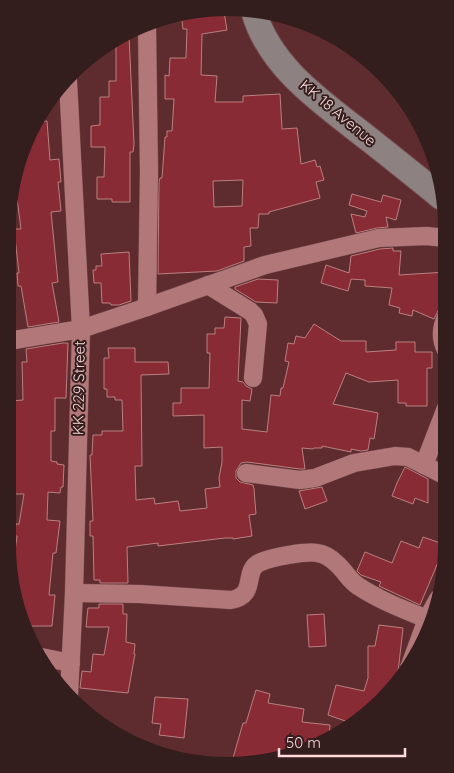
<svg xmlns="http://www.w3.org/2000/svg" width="454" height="773" font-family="Quicksand,sans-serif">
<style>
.building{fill:#892b35;stroke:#ba8081;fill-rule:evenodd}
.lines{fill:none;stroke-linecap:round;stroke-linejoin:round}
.street-casing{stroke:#754a4d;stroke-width:19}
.secondary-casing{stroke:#754a4d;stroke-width:27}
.street{stroke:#b27879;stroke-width:18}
.secondary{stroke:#8d8182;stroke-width:25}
.labels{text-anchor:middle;stroke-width:4;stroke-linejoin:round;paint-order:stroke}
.street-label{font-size:15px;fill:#fcdbdb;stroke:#341d1d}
</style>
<rect width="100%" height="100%" fill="#5e2c2e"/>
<g class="building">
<path d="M 184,12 L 224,12 L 227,30 L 202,34 L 201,75 L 217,76 L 215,102 L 243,102 L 243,96 L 280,94 L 282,129 L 297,128 L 301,164 L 315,160 L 317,167 L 320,166 L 324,180 L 316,182 L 320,198 L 269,212 L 269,214 L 259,214 L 258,228 L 250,228 L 251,246 L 244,247 L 244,261 L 217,271 L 158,274 L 159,182 L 160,178 L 162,178 L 165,137 L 167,137 L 167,131 L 172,131 L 174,99 L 165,99 L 165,75 L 169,76 L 170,58 L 186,58 L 187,29 L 183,29 L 181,13 ZM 243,180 L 242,206 L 214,207 L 213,181 Z"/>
<path d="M 129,35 L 134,144 L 133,152 L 130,152 L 130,202 L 112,202 L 112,199 L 97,199 L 97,177 L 104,177 L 105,147 L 91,147 L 91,126 L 100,125 L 100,97 L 109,97 L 109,81 L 116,81 L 116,40 Z"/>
<path d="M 47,121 L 50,160 L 59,159 L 61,182 L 58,182 L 61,211 L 51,212 L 58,282 L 52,283 L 59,322 L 28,327 L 21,286 L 18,286 L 17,273 L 19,273 L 14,229 L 21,229 L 15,183 L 19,182 L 19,156 L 36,122 Z"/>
<path d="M 352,194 L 381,202 L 383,195 L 401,200 L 396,220 L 386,217 L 388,227 L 377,228 L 356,233 L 351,214 L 365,217 L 367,211 L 349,205 Z"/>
<path d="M 393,248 L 393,251 L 401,251 L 399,275 L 446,272 L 446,307 L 439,309 L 434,319 L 413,310 L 412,316 L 399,313 L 400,308 L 389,305 L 392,288 L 365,286 L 365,280 L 351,279 L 348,291 L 321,283 L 326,265 L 349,273 L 351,256 L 380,249 Z"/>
<path d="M 129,252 L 131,301 L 119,305 L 111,305 L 110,303 L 102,303 L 101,283 L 94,283 L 93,270 L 96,270 L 96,266 L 102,266 L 101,254 Z"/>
<path d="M 258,279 L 278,280 L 277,303 L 256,302 L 235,289 L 235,287 Z"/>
<path d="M 225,317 L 241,318 L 238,381 L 243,382 L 246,386 L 252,389 L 250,401 L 242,400 L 242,429 L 267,432 L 271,395 L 280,396 L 281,388 L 283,388 L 289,362 L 285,361 L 288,343 L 294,344 L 296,336 L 305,338 L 314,324 L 341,341 L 366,341 L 366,352 L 396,350 L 396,342 L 415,342 L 415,352 L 432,352 L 432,368 L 427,368 L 427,406 L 406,406 L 406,403 L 398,403 L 398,380 L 369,382 L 346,373 L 333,404 L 378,413 L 374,439 L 370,438 L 368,450 L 361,451 L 351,449 L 351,452 L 322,446 L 322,448 L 314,448 L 313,449 L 302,448 L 305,469 L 300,469 L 247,462 L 241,463 L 236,471 L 236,478 L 240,482 L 253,485 L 254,489 L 256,514 L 249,515 L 252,536 L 233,539 L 233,538 L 225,538 L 158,546 L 158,543 L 127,547 L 128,583 L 100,583 L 100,580 L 94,580 L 93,536 L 90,536 L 90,521 L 93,521 L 90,455 L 92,455 L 93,435 L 102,435 L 102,431 L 123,431 L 122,400 L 115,400 L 115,397 L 107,397 L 107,389 L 104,389 L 104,358 L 109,358 L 108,348 L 135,348 L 135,362 L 168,362 L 169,374 L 141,375 L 142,466 L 135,466 L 136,500 L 154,498 L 155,504 L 178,501 L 180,511 L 207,508 L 205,489 L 220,487 L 219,478 L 222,462 L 222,447 L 204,448 L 204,415 L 173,416 L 173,403 L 181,403 L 181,388 L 209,388 L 210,353 L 207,353 L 207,334 L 215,334 L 215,328 L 224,328 Z"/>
<path d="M 63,343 L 68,343 L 66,398 L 55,398 L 55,431 L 51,431 L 51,461 L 57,462 L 57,464 L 64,465 L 63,487 L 61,487 L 60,493 L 48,492 L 47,520 L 60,521 L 56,553 L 53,553 L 49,595 L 55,595 L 52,626 L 24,626 L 19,617 L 21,600 L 16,600 L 11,566 L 13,566 L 17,536 L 14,536 L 16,524 L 19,524 L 24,494 L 8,494 L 9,401 L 23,400 L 22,362 L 27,362 L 26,349 Z"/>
<path d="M 405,467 L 428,479 L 428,503 L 415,498 L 413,504 L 392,496 L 397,483 Z"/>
<path d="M 322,487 L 327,501 L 305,509 L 299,491 Z"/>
<path d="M 423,537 L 446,545 L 446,562 L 439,560 L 420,605 L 379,586 L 381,582 L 361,575 L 357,571 L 365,552 L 392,563 L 401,541 L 419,548 Z"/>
<path d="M 99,604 L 123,604 L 123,614 L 127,614 L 126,642 L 135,644 L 134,654 L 135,654 L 128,693 L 80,688 L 82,671 L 91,672 L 93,654 L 104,655 L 109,627 L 86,627 L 88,608 L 99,608 Z"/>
<path d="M 324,614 L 326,646 L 309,647 L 307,615 Z"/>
<path d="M 379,625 L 403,628 L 397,681 L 361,720 L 354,724 L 328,715 L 336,685 L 364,691 L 368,678 L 368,646 L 375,646 Z"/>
<path d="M 256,690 L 270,694 L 268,703 L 304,709 L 302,722 L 330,725 L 329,737 L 298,754 L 231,765 L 243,723 L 246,723 Z"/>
<path d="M 155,697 L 188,699 L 184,738 L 159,735 L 161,724 L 152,723 Z"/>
</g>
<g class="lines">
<defs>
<g id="street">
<path d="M 147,27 L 149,172 L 147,307"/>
<path d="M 68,81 L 81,329 L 74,593 L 69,695"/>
<path d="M 208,285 L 250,311 L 254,315 L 258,324 L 253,378"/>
<path d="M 446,317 C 441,328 440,339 446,350"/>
<path d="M 8,341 L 81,329 L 147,307 L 265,265 L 379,238 L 426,236 L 446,238"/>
<path d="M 424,465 L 446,408"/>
<path d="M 246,473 L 300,480 L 315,478 L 354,463 L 395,456 L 408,457 L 446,476"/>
<path d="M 74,593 L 140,594 L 231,600 C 259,595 241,570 261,562 C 272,557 306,551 317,553 C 325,554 332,559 337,564 C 345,571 349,580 358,586 C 379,600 403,609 427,619"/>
<path d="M 41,657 L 71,663"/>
<path d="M 409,668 L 427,619 L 438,599"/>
</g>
<path id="secondary" d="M 254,12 C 270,69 326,105 370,140 C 394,159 418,178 441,197"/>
</defs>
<use href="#street" class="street-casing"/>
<use href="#secondary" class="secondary-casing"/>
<use href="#street" class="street"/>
<use href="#secondary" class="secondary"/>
</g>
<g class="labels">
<g class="street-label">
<text transform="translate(338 113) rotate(40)" y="5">KK 18 Avenue</text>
<text transform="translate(79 388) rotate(-89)" y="5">KK 229 Street</text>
</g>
</g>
<path d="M0 0H454V773H0ZM227 16H227A211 211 0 0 1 438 227V546A211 211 0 0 1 227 757H227A211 211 0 0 1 16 546V227A211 211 0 0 1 227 16Z" fill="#341d1d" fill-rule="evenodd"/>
<path d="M279 748v8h126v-8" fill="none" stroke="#fcdbdb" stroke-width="2.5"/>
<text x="286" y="748" font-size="15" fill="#fcdbdb" stroke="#341d1d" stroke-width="4" paint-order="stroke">50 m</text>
</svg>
